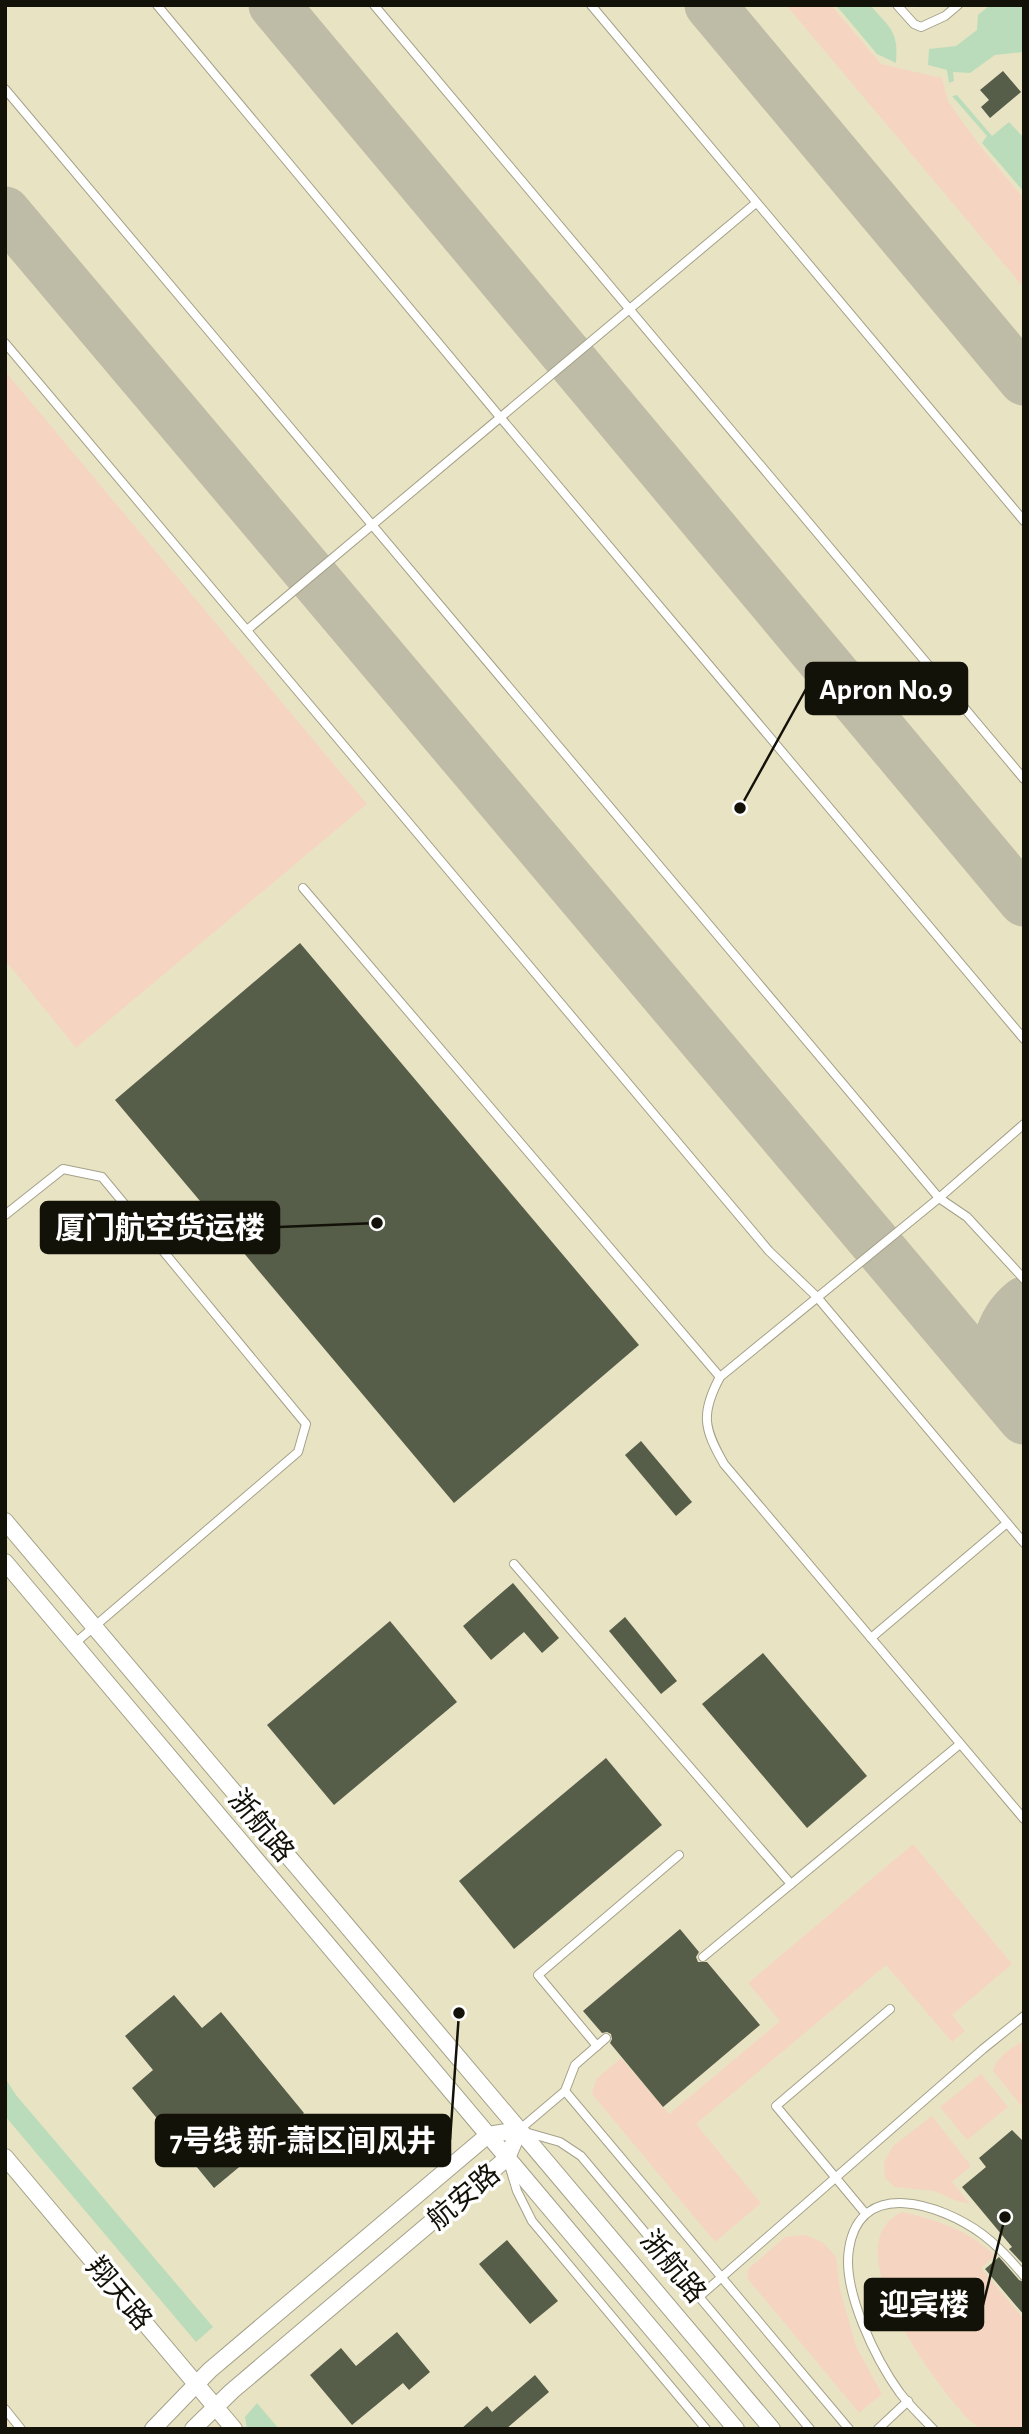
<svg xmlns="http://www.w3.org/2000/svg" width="1029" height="2434" font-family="'Alegreya Sans','Noto Sans SC',sans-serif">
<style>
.built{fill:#e8e4c3}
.green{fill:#f5d5c1}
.water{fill:#badcbb}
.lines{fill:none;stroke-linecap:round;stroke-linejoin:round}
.taxiway{stroke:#bebca6;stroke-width:51}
.building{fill:#565d49}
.lane-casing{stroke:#a4a189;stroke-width:10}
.street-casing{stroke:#a4a189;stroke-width:18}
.lane{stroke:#fff;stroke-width:8}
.street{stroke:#fff;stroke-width:16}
.labels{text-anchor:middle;stroke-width:7;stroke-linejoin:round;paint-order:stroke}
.street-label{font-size:28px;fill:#131209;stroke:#fff}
.leader{fill:none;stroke:#131209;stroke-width:2.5}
.callout-dot{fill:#131209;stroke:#fff;stroke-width:2.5}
.callout{fill:#131209;stroke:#131209;stroke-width:2.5}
.callout-label{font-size:30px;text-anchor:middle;font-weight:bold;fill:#fff}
</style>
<rect width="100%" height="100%" fill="#f3efd6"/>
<path class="built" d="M 5,5 L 912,5 L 914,8 L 917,5 L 1024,5 L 1024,2429 L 5,2429 Z"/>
<g class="green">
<path d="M 786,5 L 831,5 L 881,64 L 942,78 L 948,101 L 980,146 L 1024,199 L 1024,288 Z"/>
<path d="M 5,371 L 367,804 L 76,1048 L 5,960 Z"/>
<path d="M 913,1844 L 1012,1964 L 952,2015 L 965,2031 L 952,2042 L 886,1965 L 696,2124 L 761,2203 L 715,2242 L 592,2094 L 596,2079 L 621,2058 L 669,2114 L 780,2021 L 748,1983 Z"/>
<path d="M 1024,2041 L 1024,2109 L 993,2071 C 995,2058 1012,2047 1024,2041 Z"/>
<path d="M 981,2074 L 1008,2107 L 967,2140 L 940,2107 Z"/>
<path d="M 932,2116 L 971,2166 L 952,2182 L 970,2204 L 957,2201 L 934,2191 L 895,2187 L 885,2178 L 884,2162 L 893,2146 Z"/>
<path d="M 902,2212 C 936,2220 970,2230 995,2256 L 981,2268 L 1024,2319 L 1024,2429 C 1012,2429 992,2433 981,2428 C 968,2423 959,2408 950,2398 C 922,2364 836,2242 902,2212 Z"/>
<path d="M 805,2235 L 824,2243 L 836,2257 L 840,2289 L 856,2346 L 882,2394 L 859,2413 L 747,2278 L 748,2269 L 785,2237 Z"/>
</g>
<g class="water">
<path d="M 836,5 L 870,5 C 890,28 899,31 896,63 L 877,54 Z"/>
<path d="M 990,5 L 1024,5 L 1024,52 L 995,55 L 970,73 L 953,72 L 954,81 L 949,83 L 947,70 L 928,65 L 929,49 L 956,46 L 977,30 L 978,15 Z"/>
<path d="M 957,95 L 992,136 L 1009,122 L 1024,138 L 1024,192 L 982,143 L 987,136 L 952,96 Z"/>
<path d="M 5,2078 L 16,2095 L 213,2327 L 196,2342 L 5,2116 Z"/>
<path d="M 257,2403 L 279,2429 L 247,2429 L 245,2417 Z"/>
</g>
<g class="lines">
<g class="taxiway">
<path d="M 274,5 L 1024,901"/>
<path d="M 710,5 L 1024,380"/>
<path d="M 5,212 L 1024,1419"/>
<path d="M 999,1389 C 994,1355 996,1325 1024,1302"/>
</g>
</g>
<g class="building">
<path d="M 1003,71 L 1021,92 L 990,118 L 981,107 L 989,100 L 980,90 Z"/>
<path d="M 300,943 L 639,1345 L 454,1503 L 115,1100 Z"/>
<path d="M 641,1441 L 692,1502 L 676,1516 L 625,1455 Z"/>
<path d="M 513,1583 L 559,1638 L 542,1653 L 524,1632 L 491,1660 L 463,1626 Z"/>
<path d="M 625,1617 L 677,1681 L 661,1694 L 609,1631 Z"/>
<path d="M 390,1621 L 457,1702 L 334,1805 L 267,1725 Z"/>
<path d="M 763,1653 L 867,1776 L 807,1828 L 702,1704 Z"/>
<path d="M 606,1758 L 662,1825 L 514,1949 L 459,1881 Z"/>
<path d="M 680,1929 L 699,1952 L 696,1957 L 698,1962 L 707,1962 L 760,2025 L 663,2107 L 610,2043 L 612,2039 L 611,2034 L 607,2032 L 602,2033 L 583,2011 Z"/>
<path d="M 174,1995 L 202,2028 L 221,2012 L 304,2113 L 214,2188 L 132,2088 L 153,2070 L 125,2036 Z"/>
<path d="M 1012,2130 L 1024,2142 L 1024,2265 L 1009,2249 L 1012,2247 L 962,2187 L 986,2167 L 979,2158 Z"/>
<path d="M 507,2240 L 558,2301 L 530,2324 L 479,2264 Z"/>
<path d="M 999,2257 L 1019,2280 L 1024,2282 L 1024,2315 L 985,2269 Z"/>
<path d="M 397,2332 L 430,2372 L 409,2390 L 403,2383 L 352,2425 L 310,2375 L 341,2348 L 356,2366 Z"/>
<path d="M 535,2375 L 549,2392 L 506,2429 L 461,2429 L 487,2406 L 492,2412 Z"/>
</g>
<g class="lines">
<defs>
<g id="lane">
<path d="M 157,5 L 500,417 L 1024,1039"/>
<path d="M 374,5 L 1024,779"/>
<path d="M 591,5 L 1024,521"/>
<path d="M 897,5 L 914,24 L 921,27 L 945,16 L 958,5"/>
<path d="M 5,89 L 939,1198 L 967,1217 L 1024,1279"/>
<path d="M 5,343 L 769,1251 L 817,1297 L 1024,1543"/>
<path d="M 247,630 L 756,203"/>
<path d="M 303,888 L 720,1377"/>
<path d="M 1024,1124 L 939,1198 L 720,1377 C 700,1414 704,1429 724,1464 L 1024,1819"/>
<path d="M 5,1215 L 63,1169 L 102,1177 L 306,1424 L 298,1452 L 74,1644"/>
<path d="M 514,1564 L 791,1884"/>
<path d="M 871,1638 L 1007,1523"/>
<path d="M 703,1957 L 960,1744"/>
<path d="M 597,2046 L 538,1975 L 679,1855"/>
<path d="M 565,2091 L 849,2429"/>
<path d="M 519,2130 L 565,2091 L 575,2065 L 606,2038"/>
<path d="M 525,2132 L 560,2142 L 581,2156 L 810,2429"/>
<path d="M 510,2168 L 517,2191 L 532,2221 L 706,2429"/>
<path d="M 865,2213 L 776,2106 L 890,2009"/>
<path d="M 700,2296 L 983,2049 L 1024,2016"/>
<path d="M 5,2409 L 21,2429"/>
<path d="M 878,2429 L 908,2401"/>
<path d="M 933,2429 C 922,2417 910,2406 900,2393 C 876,2360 842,2291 849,2249 C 860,2177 941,2204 982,2234 C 998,2246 1011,2260 1024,2276"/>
</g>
<g id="street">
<path d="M 5,1521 L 772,2429"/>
<path d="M 5,1562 L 736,2429"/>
<path d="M 5,2157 L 234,2429"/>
<path d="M 153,2429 L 210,2370 L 488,2135 L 519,2130"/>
<path d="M 193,2429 L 232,2391 L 507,2158 L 519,2130"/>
</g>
</defs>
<use href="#lane" class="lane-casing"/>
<use href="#street" class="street-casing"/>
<use href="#lane" class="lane"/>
<use href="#street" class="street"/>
</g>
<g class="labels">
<g class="street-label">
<text transform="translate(262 1825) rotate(50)" y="10">浙航路</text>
<text transform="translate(463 2196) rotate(-40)" y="10">航安路</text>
<text transform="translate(674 2266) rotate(50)" y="10">浙航路</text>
<text transform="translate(120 2293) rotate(50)" y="10">翔天路</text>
</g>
</g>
<path class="leader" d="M740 808L806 689M377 1223L279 1227M459 2013L450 2140M1005 2217L983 2305"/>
<g class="callout-dot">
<circle cx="740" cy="808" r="7"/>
<circle cx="377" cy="1223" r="7"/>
<circle cx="459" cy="2013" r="7"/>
<circle cx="1005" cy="2217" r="7"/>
</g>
<g class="callout">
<rect x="806" y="663" width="161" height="51" rx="7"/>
<rect x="41" y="1202" width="238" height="51" rx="7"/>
<rect x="156" y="2115" width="294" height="51" rx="7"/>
<rect x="865" y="2279" width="118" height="51" rx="7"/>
</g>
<g class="callout-label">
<text x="886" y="699">Apron No.9</text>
<text x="160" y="1238">厦门航空货运楼</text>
<text x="303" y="2151">7号线 新-萧区间风井</text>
<text x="924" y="2315">迎宾楼</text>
</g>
<rect width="1029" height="2434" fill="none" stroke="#131209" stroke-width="14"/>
</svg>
